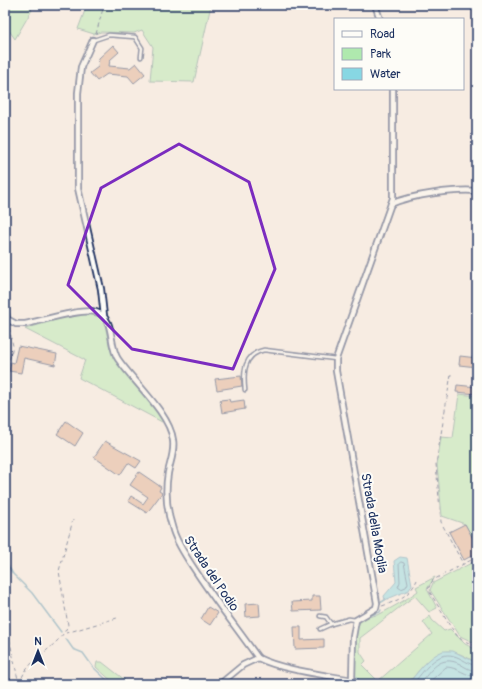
<svg xmlns="http://www.w3.org/2000/svg" width="482" height="689" font-family="Pangolin,sans-serif">
<style>
.green{fill:#afe9ae;stroke:#658c86}
.water{fill:#87d7e3;stroke:#5c94ae}
.lines{fill:none;stroke-linecap:round;stroke-linejoin:round}
.shore{stroke:#467293;stroke-width:1}
.stream{stroke:#5c94ae;stroke-width:1.5}
.building{fill:#ddac8f;stroke:#1b2f5e}
.service-casing{stroke:#1b2f5e;stroke-width:5.5}
.minor-casing{stroke:#1b2f5e;stroke-width:8}
.path{stroke:#1b2f5e;stroke-width:1;stroke-dasharray:4 3;stroke-linecap:butt}
.service{stroke:#fdfcf7;stroke-width:2.5}
.minor{stroke:#fdfcf7;stroke-width:4.5}
.marked{fill:none;stroke:#7b2cbf;stroke-width:3;stroke-linejoin:round}
.labels{text-anchor:middle;stroke-width:4;stroke-linejoin:round;paint-order:stroke}
.street-label{font-size:13px;fill:#1b2f5e;stroke:#fdfcf7}
</style>
<rect width="100%" height="100%" fill="#f7ece2"/>
<filter id="ink" filterUnits="userSpaceOnUse"><feTurbulence type="fractalNoise" baseFrequency=".025" numOctaves="2"/><feDisplacementMap in="SourceGraphic" scale="8" xChannelSelector="R" yChannelSelector="G"/><feConvolveMatrix kernelMatrix="1 2 1 2 8 2 1 2 1" color-interpolation-filters="sRGB"/></filter>
<g filter="url(#ink)">
<g class="green">
<path d="M 5,5 L 26,5 L 32,10 L 15,39 L 8,29 L 5,30 Z"/>
<path d="M 87,5 L 211,5 L 194,82 L 150,81 L 153,47 L 142,30 L 134,33 L 101,32 L 94,34 L 78,29 Z"/>
<path d="M 89,313 L 100,315 L 104,319 L 109,345 L 115,358 L 153,403 L 164,420 L 162,422 L 79,378 L 85,360 L 25,329 L 68,316 Z"/>
<path d="M 459,394 L 477,396 L 477,546 L 465,524 L 442,516 L 437,465 L 441,437 L 453,438 Z"/>
<path d="M 477,560 L 477,644 L 460,636 L 430,590 L 433,583 Z"/>
<path d="M 435,577 L 427,589 L 437,608 L 429,612 L 415,596 C 396,609 379,624 360,638 L 360,652 L 366,661 L 362,665 L 378,681 L 432,634 L 423,622 L 430,616 L 432,620 L 444,631 L 450,629 L 465,644 L 477,650 L 477,663 C 470,659 462,654 454,652 C 436,646 418,671 408,684 L 358,684 L 355,681 C 355,669 352,626 362,620 C 367,616 375,616 380,614 C 393,607 406,600 418,591 L 416,587 Z"/>
<path d="M 97,662 L 102,662 L 130,684 L 115,684 L 96,667 Z"/>
</g>
<g class="water">
<path d="M 400,557 L 407,558 L 412,585 L 409,590 L 385,600 L 384,596 L 396,582 L 394,561 Z"/>
<path d="M 443,651 L 453,651 L 477,663 L 477,684 L 408,684 C 418,672 428,657 443,651 Z"/>
</g>
<g class="lines">
<g class="shore">
<path d="M 401,562 L 404,563 L 408,583 L 406,587 L 401,589 L 398,587 L 400,582 L 399,564 Z"/>
<path d="M 413,684 C 423,672 437,650 454,656 C 462,658 469,665 477,666"/>
<path d="M 420,684 C 431,670 440,654 460,664 C 465,667 471,671 477,671"/>
<path d="M 427,684 L 446,667 C 457,667 466,676 477,677"/>
</g>
<g class="stream">
<path d="M 5,561 L 13,574 L 32,593 L 61,632"/>
<path d="M 380,603 L 385,600"/>
<path d="M 363,618 L 380,612 L 381,610"/>
<path d="M 66,639 L 73,649 L 83,653 L 93,667 L 111,684"/>
<path d="M 354,672 L 355,676 L 363,684"/>
</g>
</g>
<g class="building">
<path d="M 113,45 L 119,52 L 110,60 L 109,66 L 130,68 L 136,63 L 145,74 L 134,83 L 128,76 L 107,74 L 97,81 L 90,73 L 98,67 L 99,58 Z"/>
<path d="M 18,346 L 57,354 L 55,365 L 24,358 L 21,373 L 9,371 L 11,362 L 14,363 Z"/>
<path d="M 460,356 L 477,358 L 477,367 L 459,365 Z"/>
<path d="M 241,376 L 242,386 L 217,390 L 215,379 Z"/>
<path d="M 457,385 L 477,387 L 477,394 L 456,392 Z"/>
<path d="M 229,399 L 230,402 L 244,400 L 245,409 L 222,413 L 220,400 Z"/>
<path d="M 66,421 L 83,433 L 75,446 L 57,434 Z"/>
<path d="M 105,441 L 141,461 L 136,468 L 128,463 L 120,475 L 94,457 Z"/>
<path d="M 139,472 L 161,487 L 159,491 L 162,493 L 147,513 L 128,501 L 131,496 L 143,504 L 148,497 L 130,485 Z"/>
<path d="M 465,524 L 477,546 L 477,553 L 464,560 L 449,532 Z"/>
<path d="M 312,596 L 320,596 L 321,610 L 293,611 L 292,602 L 312,601 Z"/>
<path d="M 259,603 L 260,616 L 246,617 L 245,604 Z"/>
<path d="M 208,607 L 218,613 L 210,625 L 201,619 Z"/>
<path d="M 294,627 L 301,627 L 301,640 L 324,639 L 324,648 L 295,649 Z"/>
</g>
<g class="lines">
<defs>
<g id="service">
<path d="M 94,40 L 109,35 L 135,37 L 142,48 L 141,57"/>
<path d="M 245,390 C 243,372 244,354 264,350 L 336,359"/>
<path d="M 320,616 L 326,617 L 331,624 L 320,629"/>
<path d="M 331,624 L 349,619 L 356,620"/>
</g>
<g id="minor">
<path d="M 375,5 L 380,19"/>
<path d="M 93,40 L 81,67 L 78,93 L 78,188 L 101,289 L 104,316"/>
<path d="M 391,204 C 411,195 455,189 477,191"/>
<path d="M 5,306 L 7,319 L 16,324 L 25,324 C 41,321 82,308 96,312 C 116,318 108,345 118,359 C 133,381 170,414 173,440 C 175,452 170,462 168,473 C 165,491 167,512 173,530 C 177,543 185,555 193,567 C 213,598 236,627 258,658 C 282,670 325,675 352,680 L 356,684"/>
<path d="M 352,680 L 353,637 L 356,620 L 376,608 L 377,603 L 336,371 L 336,359 L 393,198 L 393,89"/>
<path d="M 220,684 L 243,665 L 258,658"/>
</g>
</defs>
<use href="#service" class="service-casing"/>
<use href="#minor" class="minor-casing"/>
<g class="path">
<path d="M 96,34 L 104,5"/>
<path d="M 5,372 L 7,370 L 13,346 L 9,327"/>
<path d="M 451,374 L 436,464 L 441,522 L 463,564"/>
<path d="M 477,557 L 433,580 L 428,589 L 450,626 L 459,638 L 477,647"/>
<path d="M 382,606 C 397,601 410,596 417,580"/>
<path d="M 5,619 L 19,684"/>
<path d="M 66,633 L 117,618"/>
<path d="M 20,684 C 25,658 59,649 68,625 L 59,571 L 73,520"/>
</g>
<use href="#service" class="service"/>
<use href="#minor" class="minor"/>
</g>
</g>
<path d="M0 0H482V689H0ZM 179,144 L 249,182 L 275,269 L 233,369 L 132,349 L 68,285 L 101,188 Z" fill="#f7ece2" fill-opacity=".55" fill-rule="evenodd"/>
<path class="marked" d="M 179,144 L 249,182 L 275,269 L 233,369 L 132,349 L 68,285 L 101,188 Z"/>
<g class="labels">
<g class="street-label">
<text transform="translate(375 523) rotate(80)" y="5">Strada della Moglia</text>
<text transform="translate(212 573) rotate(56)" y="5">Strada del Podio</text>
</g>
</g>
<rect width="482" height="689" fill="none" stroke="#fdfcf7" stroke-width="20"/>
<rect x="10" y="10" width="462" height="669" fill="none" stroke="#1b2f5e" stroke-width="1.5" filter="url(#ink)"/>
<rect x="334" y="18" width="130" height="72" fill="#fdfcf7" stroke="#a3aaba"/>
<rect x="342" y="31" width="20" height="6" fill="#fdfcf7" stroke="#a3aaba"/>
<text x="370" y="38" font-size="12" fill="#1b2f5e">Road</text>
<rect x="342" y="48" width="20" height="12" fill="#afe9ae" stroke="#a3aaba"/>
<text x="370" y="58" font-size="12" fill="#1b2f5e">Park</text>
<rect x="342" y="68" width="20" height="12" fill="#87d7e3" stroke="#a3aaba"/>
<text x="370" y="78" font-size="12" fill="#1b2f5e">Water</text>
<g transform="translate(38 651)" stroke="#fdfcf7" stroke-width="3" paint-order="stroke">
<path d="M0-3L7 15L0 10L-7 15Z" fill="#1b2f5e"/>
<text y="-6" font-size="11" font-weight="bold" text-anchor="middle" fill="#1b2f5e">N</text>
</g>
</svg>
